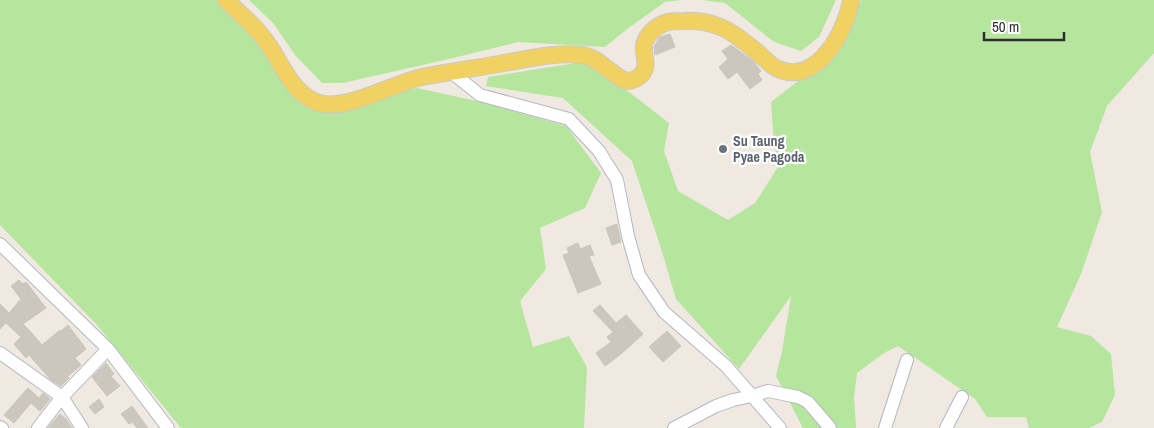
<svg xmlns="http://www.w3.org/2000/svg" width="1154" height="428" font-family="'Archivo Narrow',sans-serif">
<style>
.green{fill:#b6e59e}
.building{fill:#cbc7bf;stroke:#cbc5ba}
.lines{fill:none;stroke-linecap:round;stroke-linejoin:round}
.minor-casing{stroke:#b4b7c1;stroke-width:14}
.major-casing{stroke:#c9c9c9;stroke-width:18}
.minor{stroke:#fff;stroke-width:12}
.major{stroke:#f2d163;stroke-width:16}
.worship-dot{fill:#6b7280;stroke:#fff;stroke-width:2}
.labels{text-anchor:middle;stroke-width:4.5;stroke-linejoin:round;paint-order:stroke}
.worship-label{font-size:14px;font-weight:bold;fill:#5b616d;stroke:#fff;text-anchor:start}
</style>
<rect width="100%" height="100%" fill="#efe9e1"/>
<g class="green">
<path d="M 0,0 L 218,0 L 268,50 L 284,87 L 325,111 L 417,88 L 481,102 L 566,126 L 601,173 L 585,208 L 540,228 L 546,269 L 520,301 L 533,347 L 569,336 L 587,367 L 584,428 L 181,428 L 97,325 L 0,225 Z"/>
<path d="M 249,0 L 681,0 L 665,2 L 627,29 L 605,47 L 518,42 L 453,58 L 343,83 L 322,83 L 295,55 L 273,23 Z"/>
<path d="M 702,0 L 836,0 L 819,37 L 801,51 L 774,42 L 725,3 Z"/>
<path d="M 861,0 L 1154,0 L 1154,53 L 1107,106 L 1090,152 L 1102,212 L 1081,274 L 1057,327 L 1091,336 L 1111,354 L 1115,395 L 1102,422 L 1089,428 L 1029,428 L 1026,417 L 987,417 L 975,399 L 898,346 L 884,353 L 857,373 L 854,398 L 856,428 L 803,428 L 776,376 L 782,351 L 791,296 L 739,369 L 676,299 L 661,248 L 632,161 L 563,98 L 486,86 L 488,77 L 589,61 L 669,123 L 664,151 L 678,191 L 728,220 L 755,203 L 778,167 L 773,132 L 771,102 L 841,48 Z"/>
</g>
<g class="building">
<path d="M 670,34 L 675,47 L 655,55 L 654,47 L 657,41 L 660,37 Z"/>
<path d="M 731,45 L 753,61 L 761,71 L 758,74 L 762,80 L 750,89 L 737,72 L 728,79 L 719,67 L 728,59 L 722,51 Z"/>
<path d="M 617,224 L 621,242 L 612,245 L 606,228 Z"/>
<path d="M 578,243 L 580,249 L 590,245 L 594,255 L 589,256 L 601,284 L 578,293 L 563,255 L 569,253 L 567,248 Z"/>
<path d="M 19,280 L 23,284 L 26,282 L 46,308 L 23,324 L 30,331 L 42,345 L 60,330 L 61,331 L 68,325 L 86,349 L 75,358 L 81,365 L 67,377 L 69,378 L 61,386 L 51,380 L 29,355 L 26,358 L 14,344 L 21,337 L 6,323 L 0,329 L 0,304 L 9,313 L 21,299 L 11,286 Z"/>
<path d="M 600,305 L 616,323 L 626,315 L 643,334 L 621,354 L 605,366 L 596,353 L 611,342 L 607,337 L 613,332 L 593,311 Z"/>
<path d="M 667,331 L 681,346 L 663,362 L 649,347 Z"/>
<path d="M 106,363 L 114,374 L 111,376 L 120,386 L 107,396 L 92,377 Z"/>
<path d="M 28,388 L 39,398 L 43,393 L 50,399 L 40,411 L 31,403 L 14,423 L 4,415 Z"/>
<path d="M 99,399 L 104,407 L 95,414 L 89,407 Z"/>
<path d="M 132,406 L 148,428 L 137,428 L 132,422 L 129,424 L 121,414 Z"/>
<path d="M 60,414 L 66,419 L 72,428 L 48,428 Z"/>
</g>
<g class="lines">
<defs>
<g id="minor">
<path d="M 451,72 L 480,95 L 569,119 L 599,151 L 617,180 L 628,236 L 639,275 L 664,312 L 726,366 L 780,428"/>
<path d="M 0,244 L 108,349 L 168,428"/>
<path d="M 0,353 L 62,397 L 82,428"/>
<path d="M 0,427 L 2,428"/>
<path d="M 38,428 L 62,397 L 108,349"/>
<path d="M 674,428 L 716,406 L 733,400 L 752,396 L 768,391 L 798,397 L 808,402 L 830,428"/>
<path d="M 885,428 L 907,360"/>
<path d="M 946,428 L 962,397"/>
</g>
<path id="major" d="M 226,0 C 238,12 252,23 262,36 C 280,57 289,91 316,102 C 344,113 393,83 422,77 C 449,72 476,68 504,63 C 529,59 555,52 582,55 C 600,57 616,81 629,81 C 633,80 638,78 640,76 C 650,67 643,57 644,46 C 645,35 657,25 668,22 C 672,21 679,21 683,21 C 716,19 733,32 757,52 C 763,57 771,66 778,69 C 817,86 846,31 851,0"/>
</defs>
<use href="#minor" class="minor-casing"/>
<use href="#major" class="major-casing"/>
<use href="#minor" class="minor"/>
<use href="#major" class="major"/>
</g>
<circle class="worship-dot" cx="723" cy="149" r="5"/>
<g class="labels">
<g class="worship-label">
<text x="733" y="146">Su Taung<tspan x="733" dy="16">Pyae Pagoda</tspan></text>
</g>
</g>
<path d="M984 32v8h80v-8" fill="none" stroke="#2e2e2e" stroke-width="2.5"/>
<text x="992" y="32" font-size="15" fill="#2e2e2e" stroke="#ffffff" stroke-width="4" paint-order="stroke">50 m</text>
</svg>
